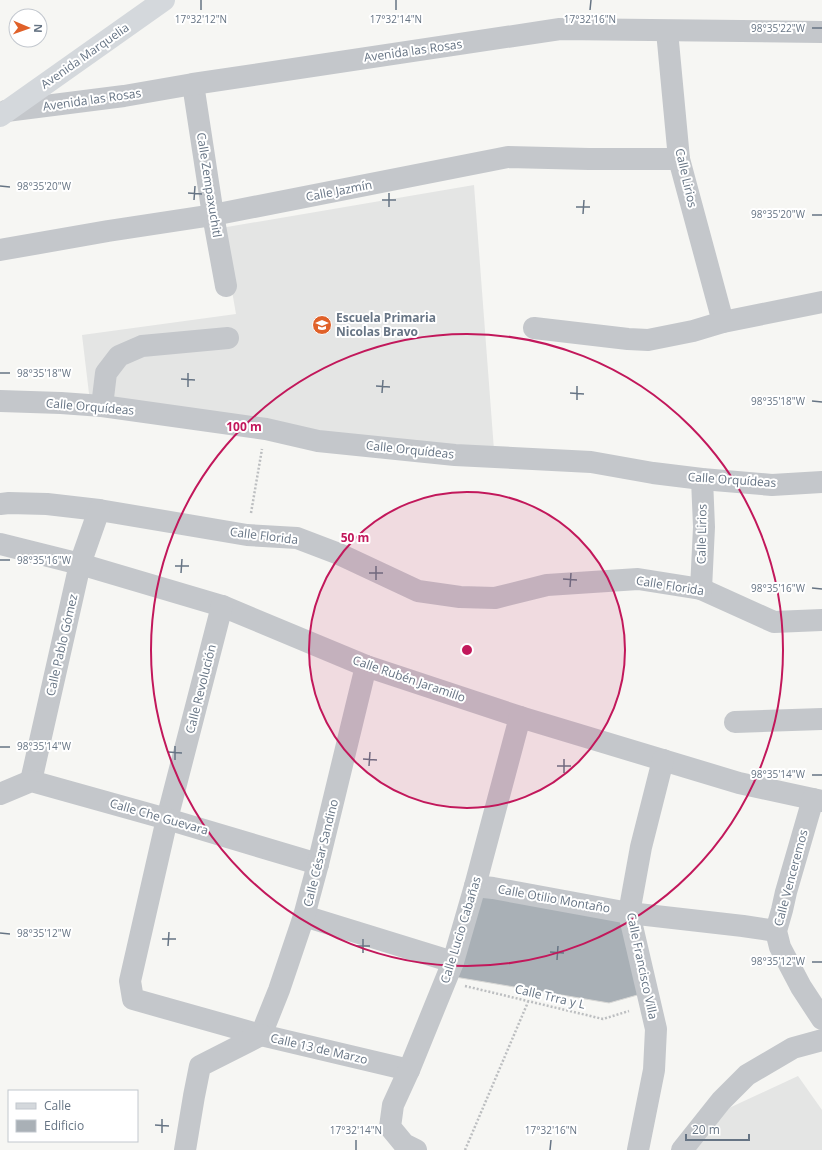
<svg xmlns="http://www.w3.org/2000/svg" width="822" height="1150" font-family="'Open Sans',sans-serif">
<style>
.built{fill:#e4e5e4}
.building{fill:#a9b0b6;stroke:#d8d8d6}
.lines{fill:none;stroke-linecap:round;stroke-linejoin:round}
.path{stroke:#bcbec0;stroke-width:2.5;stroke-dasharray:2 2;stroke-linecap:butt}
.minor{stroke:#c4c7cb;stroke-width:22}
.major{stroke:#d4d8dc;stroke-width:22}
.ticks{fill:none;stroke:#667484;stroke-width:1.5}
.ring{fill:none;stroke:#c2185b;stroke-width:2}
.labels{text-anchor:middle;stroke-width:4;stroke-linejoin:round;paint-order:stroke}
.street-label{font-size:12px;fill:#667484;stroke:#fff}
.poi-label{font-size:12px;font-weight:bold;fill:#667484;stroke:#fff;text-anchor:start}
.ticks-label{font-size:10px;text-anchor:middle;fill:#667484;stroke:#fff;stroke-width:4;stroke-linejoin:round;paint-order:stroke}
.centre{fill:#c2185b;stroke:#fff;stroke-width:2}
.ring-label{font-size:12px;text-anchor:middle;font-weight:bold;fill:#c2185b;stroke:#fff;stroke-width:4;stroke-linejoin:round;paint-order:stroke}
</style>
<rect width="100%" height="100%" fill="#f6f6f3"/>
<g class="built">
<path d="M 474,185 L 494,450 L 319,434 L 90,402 L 82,335 L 236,314 L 221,228 Z"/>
<path d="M 798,1076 L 822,1110 L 822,1150 L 692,1150 L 729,1108 Z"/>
</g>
<path class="building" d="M 480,890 L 624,918 L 641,994 L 609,1003 L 455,977 Z"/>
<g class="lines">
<g class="path">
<path d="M 251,513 L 262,449"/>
<path d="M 465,986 L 603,1019 L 629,1011"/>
<path d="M 465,1150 L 528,1002"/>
</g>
<g class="minor">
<path d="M 667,31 L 679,159 L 723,322"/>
<path d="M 193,84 L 213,215 L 226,286"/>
<path d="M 6,111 L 124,96 L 193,84 L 560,29 L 822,32"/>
<path d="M 0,250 L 108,231 L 213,215 L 508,157 L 589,159 L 679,159"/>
<path d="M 534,328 L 628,339 L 648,340 L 693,331 L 723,322 L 822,302"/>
<path d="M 0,401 L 61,403 L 102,406 L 266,429 L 318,441 L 455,455 L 591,462 L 653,473 L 702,479 L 772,485 L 822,482"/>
<path d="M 102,406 L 106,373 L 119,356 L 142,346 L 228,338"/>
<path d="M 0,504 L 9,503 L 47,504 L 99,510 L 247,535 L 297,538 L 339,554 L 418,591 L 460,597 L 495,598 L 547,585 L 638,579 L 701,589 L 774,622 L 822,620"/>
<path d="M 0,544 L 80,564 L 222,606 L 366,666 L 520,717 L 739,783 L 822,801"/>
<path d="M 701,589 L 704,527 L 702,479"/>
<path d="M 222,606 L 167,819 L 130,981 L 133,999 L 261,1035 L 409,1070"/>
<path d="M 735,722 L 822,719"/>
<path d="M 31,781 L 80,564 L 99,510"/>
<path d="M 0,794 L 31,781 L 167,819 L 318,864"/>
<path d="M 813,799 L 786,892 L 782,910 L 776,931 L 780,947 L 801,987 L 822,1019"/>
<path d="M 475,886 L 493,888 L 629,913 L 743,926 L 776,931"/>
<path d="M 304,916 L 453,962"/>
<path d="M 261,1035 L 279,990 L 304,916 L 318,864 L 366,666"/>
<path d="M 185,1150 L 194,1096 L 200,1066 L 261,1035"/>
<path d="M 416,1150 L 404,1144 L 390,1127 L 393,1105 L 409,1070 L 453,962 L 475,886 L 520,717"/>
<path d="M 638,1150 L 654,1070 L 656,1029 L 629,913 L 641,847 L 663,760"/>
<path d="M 682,1150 L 721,1101 L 747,1075 L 793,1048 L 822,1040"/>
</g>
<path class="major" d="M 0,116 L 164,0"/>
</g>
<path class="ticks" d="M 201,10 L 201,0M 396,10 L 396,0M 590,10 L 591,0M 812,28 L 822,28M 0,186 L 10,187M 188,193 L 202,194M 194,200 L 195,186M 382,200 L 396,200M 389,207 L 389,193M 576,207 L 590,207M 583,214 L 584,200M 812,215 L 822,215M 0,373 L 10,373M 181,379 L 195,380M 376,386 L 390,387M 188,387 L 188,373M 382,393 L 383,380M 570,393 L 584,394M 577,400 L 577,386M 812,401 L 822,402M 0,560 L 10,560M 175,566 L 189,566M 181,573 L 182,559M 369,573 L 383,573M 563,579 L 577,580M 376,580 L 376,566M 570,587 L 571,573M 812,588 L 822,589M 0,747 L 10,747M 168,752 L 182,753M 363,759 L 377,760M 175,760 L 175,746M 369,766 L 370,752M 557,766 L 571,766M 564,773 L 564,759M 812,775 L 822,775M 0,933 L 10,934M 162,939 L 176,939M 168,946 L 169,932M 356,946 L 370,946M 550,952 L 564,953M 363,953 L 363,939M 557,960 L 558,946M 812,962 L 822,962M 155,1125 L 169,1126M 162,1133 L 162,1119M 356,1150 L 356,1140M 550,1150 L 551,1140"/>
<circle cx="467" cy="650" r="158" fill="#c2185b" fill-opacity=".12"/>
<g class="ring">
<circle cx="467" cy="650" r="158"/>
<circle cx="467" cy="650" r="316"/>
</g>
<defs>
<symbol id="school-disc" viewBox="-11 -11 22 22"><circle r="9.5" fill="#e06129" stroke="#fff"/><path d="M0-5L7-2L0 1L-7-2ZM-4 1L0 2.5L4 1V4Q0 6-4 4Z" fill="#fff"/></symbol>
</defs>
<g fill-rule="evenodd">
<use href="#school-disc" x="311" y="314" width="22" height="22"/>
</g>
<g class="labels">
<g class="street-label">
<text transform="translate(413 51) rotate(-8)" y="4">Avenida las Rosas</text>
<text transform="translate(85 56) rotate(-35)" y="4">Avenida Marquelia</text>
<text transform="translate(92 100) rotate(-8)" y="4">Avenida las Rosas</text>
<text transform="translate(686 178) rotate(77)" y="4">Calle Lirios</text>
<text transform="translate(209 185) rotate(81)" y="4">Calle Zempaxuchitl</text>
<text transform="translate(339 191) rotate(-11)" y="4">Calle Jazmín</text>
<text transform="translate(90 407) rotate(5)" y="4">Calle Orquídeas</text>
<text transform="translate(410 450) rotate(6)" y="4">Calle Orquídeas</text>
<text transform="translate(732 480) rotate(4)" y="4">Calle Orquídeas</text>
<text transform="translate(702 534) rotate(-89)" y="4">Calle Lirios</text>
<text transform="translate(264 536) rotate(7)" y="4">Calle Florida</text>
<text transform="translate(670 586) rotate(9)" y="4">Calle Florida</text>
<text transform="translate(62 645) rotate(-77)" y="4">Calle Pablo Gómez</text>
<text transform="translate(409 679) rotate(19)" y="4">Calle Rubén Jaramillo</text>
<text transform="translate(201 689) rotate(-76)" y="4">Calle Revolución</text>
<text transform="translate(159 817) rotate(16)" y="4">Calle Che Guevara</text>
<text transform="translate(321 853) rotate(-76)" y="4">Calle César Sandino</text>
<text transform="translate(791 878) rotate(-75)" y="4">Calle Venceremos</text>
<text transform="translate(554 899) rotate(10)" y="4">Calle Otilio Montaño</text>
<text transform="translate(461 930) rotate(-73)" y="4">Calle Lucio Cabañas</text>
<text transform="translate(642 966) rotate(78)" y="4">Calle Francisco Villa</text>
<text transform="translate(550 997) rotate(13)" y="4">Calle Trra y L</text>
<text transform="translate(319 1049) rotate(13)" y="4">Calle 13 de Marzo</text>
</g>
<g class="poi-label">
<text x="336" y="322">Escuela Primaria<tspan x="336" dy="14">Nicolas Bravo</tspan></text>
</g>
</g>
<g class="ticks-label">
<text x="201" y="23">17°32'12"N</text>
<text x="396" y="23">17°32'14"N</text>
<text x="590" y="23">17°32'16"N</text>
<text x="778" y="32">98°35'22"W</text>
<text x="44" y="190">98°35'20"W</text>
<text x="778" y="218">98°35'20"W</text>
<text x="44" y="377">98°35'18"W</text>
<text x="778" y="405">98°35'18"W</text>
<text x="44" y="564">98°35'16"W</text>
<text x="778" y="592">98°35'16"W</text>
<text x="44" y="750">98°35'14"W</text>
<text x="778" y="778">98°35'14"W</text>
<text x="44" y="937">98°35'12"W</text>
<text x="778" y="965">98°35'12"W</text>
<text x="356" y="1134">17°32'14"N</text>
<text x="551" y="1134">17°32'16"N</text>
</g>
<circle cx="467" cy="650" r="6" class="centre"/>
<g class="ring-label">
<text x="244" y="431">100 m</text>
<text x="355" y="542">50 m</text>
</g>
<rect x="8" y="1090" width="130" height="52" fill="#ffffff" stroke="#c2c7ce"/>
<rect x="16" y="1103" width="20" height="6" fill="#d4d8dc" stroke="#c2c7ce"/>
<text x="44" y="1110" font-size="12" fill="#667484">Calle</text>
<rect x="16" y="1120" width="20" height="12" fill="#a9b0b6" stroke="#c2c7ce"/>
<text x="44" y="1130" font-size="12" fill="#667484">Edificio</text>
<g transform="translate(28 28) rotate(92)"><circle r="19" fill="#ffffff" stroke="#c2c7ce"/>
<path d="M0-3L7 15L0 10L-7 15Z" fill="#e06129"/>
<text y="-6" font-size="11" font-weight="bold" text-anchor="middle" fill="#667484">N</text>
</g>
<path d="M686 1134v6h63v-6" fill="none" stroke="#667484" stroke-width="2"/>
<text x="692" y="1134" font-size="12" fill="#667484" stroke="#ffffff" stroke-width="3" paint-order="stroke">20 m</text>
</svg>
